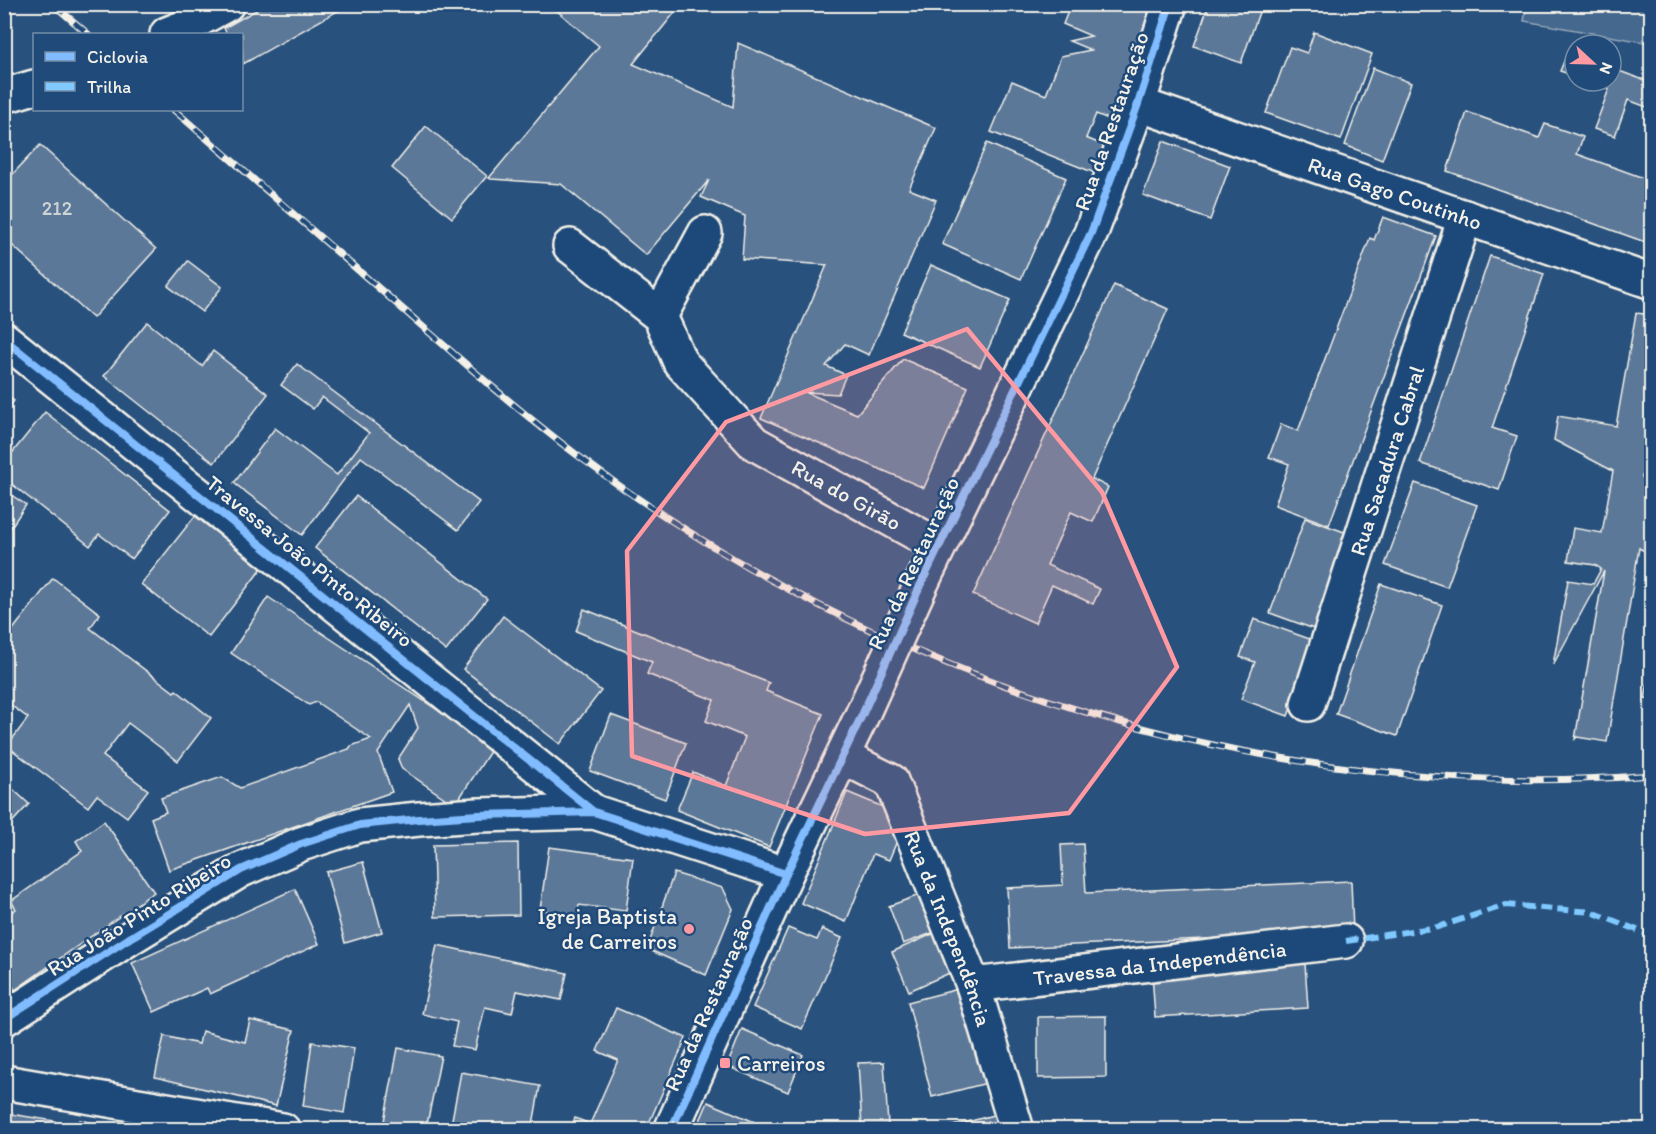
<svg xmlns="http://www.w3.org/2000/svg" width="1656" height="1134" font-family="Itim,sans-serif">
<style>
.green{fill:#45688e;stroke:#9cacbb;stroke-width:1.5}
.building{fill:#5b7899;stroke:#f4f1e8;stroke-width:1.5}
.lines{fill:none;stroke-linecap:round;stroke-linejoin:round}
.minor-casing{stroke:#f4f1e8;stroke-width:38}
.minor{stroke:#1f4a7a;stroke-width:33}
.rail-casing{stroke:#f4f1e8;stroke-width:7}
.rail{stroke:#1f4a7a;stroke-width:4.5;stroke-dasharray:14;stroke-linecap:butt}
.minor-bridge-casing{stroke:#f4f1e8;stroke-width:38;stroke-linecap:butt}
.minor-bridge{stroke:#1f4a7a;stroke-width:33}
.quiet{stroke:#80caff;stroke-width:6;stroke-dasharray:12 6;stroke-linecap:butt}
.cycleway-casing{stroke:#1f4a7a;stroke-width:11}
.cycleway{stroke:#80bcff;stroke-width:8}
.marked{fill:#ff9aa2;fill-opacity:0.2;stroke:#ff9aa2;stroke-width:4.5;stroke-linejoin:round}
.poi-dot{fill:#ff9aa2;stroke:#1f4a7a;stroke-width:2}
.labels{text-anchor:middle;stroke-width:5;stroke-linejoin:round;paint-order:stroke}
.number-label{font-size:20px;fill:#ced3d4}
.street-label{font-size:22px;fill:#f4f1e8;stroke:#1f4a7a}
.poi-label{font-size:22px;fill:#f4f1e8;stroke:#1f4a7a;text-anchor:end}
</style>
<rect width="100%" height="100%" fill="#28517e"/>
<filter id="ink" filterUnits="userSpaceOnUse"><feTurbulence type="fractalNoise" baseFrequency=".0167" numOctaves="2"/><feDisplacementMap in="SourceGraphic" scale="12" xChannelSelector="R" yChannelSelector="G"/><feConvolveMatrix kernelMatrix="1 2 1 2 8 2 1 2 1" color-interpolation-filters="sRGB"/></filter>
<g filter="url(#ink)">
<path class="green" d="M 1527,5 L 1651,5 L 1651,29 L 1649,43 L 1524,21 Z"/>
<g class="building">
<path d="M 267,4 L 350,4 L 243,64 L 242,34 L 227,34 L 224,28 Z"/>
<path d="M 549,4 L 668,4 L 676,11 L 633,64 L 733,107 L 738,43 L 936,128 L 909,189 L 936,200 L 869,355 L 845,344 L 826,366 L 846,375 L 838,394 L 805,392 L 857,414 L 903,359 L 968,387 L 924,488 L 761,418 L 827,265 L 742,259 L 745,216 L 701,197 L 709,180 L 646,255 L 561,184 L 491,179 L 489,178 L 599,46 Z"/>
<path d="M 1071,4 L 1151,4 L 1161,9 L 1116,122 L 1096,114 L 1086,138 L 1110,148 L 1100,175 L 991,132 L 1012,81 L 1046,95 L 1061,56 L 1091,50 L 1069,41 L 1091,36 L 1063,24 Z"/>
<path d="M 1209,4 L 1262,4 L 1241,63 L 1194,46 Z"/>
<path d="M 1314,32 L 1372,54 L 1341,140 L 1266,113 L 1290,47 L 1307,53 Z"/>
<path d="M 1568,52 L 1575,54 L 1575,76 L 1560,71 Z"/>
<path d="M 1373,68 L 1411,83 L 1382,160 L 1345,145 Z"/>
<path d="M 1611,68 L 1652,83 L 1652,109 L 1628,100 L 1615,136 L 1594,129 L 1609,89 L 1587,81 L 1611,81 Z"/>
<path d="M 1467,112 L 1539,138 L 1545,124 L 1583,137 L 1577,154 L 1652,181 L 1652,224 L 1645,242 L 1447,171 Z"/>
<path d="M 426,126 L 487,176 L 452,218 L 392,168 Z"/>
<path d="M 1163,141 L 1230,166 L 1210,220 L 1143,195 Z"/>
<path d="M 987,143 L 1066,178 L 1021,279 L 942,244 Z"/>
<path d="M 40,145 L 156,249 L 93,318 L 4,238 L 4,173 L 10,177 Z"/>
<path d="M 1383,217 L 1436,236 L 1329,525 L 1275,505 L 1289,464 L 1269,457 L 1281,424 L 1298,431 L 1370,238 L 1374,240 Z"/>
<path d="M 1490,256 L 1544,274 L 1492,428 L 1517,436 L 1499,490 L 1420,463 Z"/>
<path d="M 188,261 L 222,287 L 202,312 L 168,286 Z"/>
<path d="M 931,265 L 1010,300 L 980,367 L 901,332 Z"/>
<path d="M 1114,285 L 1168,309 L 1092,479 L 1108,487 L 1093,522 L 1071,512 L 1047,565 L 1100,589 L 1093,604 L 1052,585 L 1035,623 L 973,595 Z"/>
<path d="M 1636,313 L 1652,315 L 1652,420 L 1642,477 L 1652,478 L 1652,555 L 1639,548 L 1607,742 L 1577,737 L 1575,739 L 1604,571 L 1553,665 L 1568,580 L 1593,584 L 1601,569 L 1595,565 L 1568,561 L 1573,528 L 1602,533 L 1613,471 L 1554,440 L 1558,416 L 1616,426 Z"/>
<path d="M 147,322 L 202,366 L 213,351 L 268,394 L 214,463 L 104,376 Z"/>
<path d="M 297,364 L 479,502 L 458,530 L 361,457 L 302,535 L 234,483 L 275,428 L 337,475 L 369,433 L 322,397 L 313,409 L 281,385 Z"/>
<path d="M 4,394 L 14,401 L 4,413 Z"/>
<path d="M 45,412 L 170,510 L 132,559 L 99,534 L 90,546 L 4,478 L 4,463 Z"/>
<path d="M 1415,483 L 1477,505 L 1447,587 L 1385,565 Z"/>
<path d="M 4,490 L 26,505 L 4,537 Z"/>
<path d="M 356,496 L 487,599 L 446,651 L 315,548 Z"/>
<path d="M 195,516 L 262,568 L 209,637 L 141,584 Z"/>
<path d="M 1305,518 L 1350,534 L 1314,629 L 1270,613 Z"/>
<path d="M 53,578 L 100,614 L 90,628 L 174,692 L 176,690 L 211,718 L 178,761 L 128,723 L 103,756 L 148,790 L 127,817 L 97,795 L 88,807 L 7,746 L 28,718 L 4,700 L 4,641 Z"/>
<path d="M 1381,584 L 1442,605 L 1397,736 L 1336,714 Z"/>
<path d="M 268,597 L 493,747 L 455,805 L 402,769 L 398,759 L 418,728 L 410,705 L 378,753 L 392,792 L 169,870 L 151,818 L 166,812 L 161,798 L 222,777 L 240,788 L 349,749 L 351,746 L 371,739 L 316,702 L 309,705 L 231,653 Z"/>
<path d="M 584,609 L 769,683 L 766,691 L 823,714 L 769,847 L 677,810 L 693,772 L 726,786 L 745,737 L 706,721 L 714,700 L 647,674 L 652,662 L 576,631 Z"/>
<path d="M 503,616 L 601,691 L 560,744 L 463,669 Z"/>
<path d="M 1254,619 L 1315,641 L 1288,716 L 1241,699 L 1255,662 L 1240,657 Z"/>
<path d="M 1652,661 L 1652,699 L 1645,698 Z"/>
<path d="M 611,715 L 686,743 L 665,799 L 590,771 Z"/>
<path d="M 4,781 L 29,804 L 4,831 Z"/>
<path d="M 847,792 L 907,817 L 889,860 L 873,854 L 846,922 L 801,903 Z"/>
<path d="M 104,821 L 154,892 L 15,990 L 4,974 L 4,917 L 16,909 L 11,901 L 82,851 L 76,841 Z"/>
<path d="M 518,843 L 519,915 L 435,917 L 433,845 Z"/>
<path d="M 1083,844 L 1086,893 L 1351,881 L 1353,932 L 1010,948 L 1007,888 L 1063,885 L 1061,845 Z"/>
<path d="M 549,847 L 633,858 L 626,911 L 579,905 L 577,916 L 540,910 Z"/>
<path d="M 363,862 L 382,932 L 345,943 L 326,872 Z"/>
<path d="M 674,873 L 723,888 L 733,909 L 706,975 L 647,949 Z"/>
<path d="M 295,889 L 319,944 L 210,994 L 207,988 L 154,1012 L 132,963 Z"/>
<path d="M 922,894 L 935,932 L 903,944 L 889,906 Z"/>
<path d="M 788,928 L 817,940 L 822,929 L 842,938 L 802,1029 L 753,1007 Z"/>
<path d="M 937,932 L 954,971 L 909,991 L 892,952 Z"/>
<path d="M 437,945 L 567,973 L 561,1000 L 517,991 L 512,1013 L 485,1007 L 475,1050 L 452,1046 L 457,1022 L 422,1014 Z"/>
<path d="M 1305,964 L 1308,1008 L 1155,1017 L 1152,974 Z"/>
<path d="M 966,987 L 991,1082 L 932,1097 L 908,1002 Z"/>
<path d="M 616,1008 L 686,1038 L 646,1130 L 570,1130 L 575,1118 L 590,1124 L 618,1060 L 597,1051 Z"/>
<path d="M 1106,1016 L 1106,1077 L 1038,1078 L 1038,1017 Z"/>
<path d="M 250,1020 L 294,1030 L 276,1106 L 155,1077 L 164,1036 L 199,1044 L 202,1031 L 245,1042 Z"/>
<path d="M 742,1029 L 803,1055 L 788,1092 L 727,1066 Z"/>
<path d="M 312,1042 L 354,1048 L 344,1113 L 303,1106 Z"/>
<path d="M 398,1048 L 441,1056 L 426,1129 L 384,1121 Z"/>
<path d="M 884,1062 L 888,1125 L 862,1127 L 858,1063 Z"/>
<path d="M 461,1072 L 540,1086 L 532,1130 L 450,1130 Z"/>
<path d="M 708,1102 L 773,1130 L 696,1130 Z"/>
<path d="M 1008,1111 L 1013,1130 L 950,1130 L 949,1127 Z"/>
<path d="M 4,1113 L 55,1121 L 53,1130 L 4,1130 Z"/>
<path d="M 80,1120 L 121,1130 L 78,1130 Z"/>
</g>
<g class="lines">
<defs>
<g id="minor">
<path d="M 167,34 L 187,26 L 227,4"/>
<path d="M 4,96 L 34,87"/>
<path id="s1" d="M 1138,104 L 1652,282"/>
<path id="s2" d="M 570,246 L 660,316 L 680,362 L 754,443 L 939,546"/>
<path d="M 660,316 L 705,233"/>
<path d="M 4,339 L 594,812"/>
<path d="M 922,582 L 1091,233 L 1138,104 L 1170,4"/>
<path id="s3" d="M 1308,704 L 1465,217"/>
<path id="s4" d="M 843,757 L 891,781 L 973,985 L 1017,1130"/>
<path id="s5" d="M 973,985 L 1346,941"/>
<path d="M 4,1019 L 128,939 L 241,870 L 301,844 L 360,825 L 419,819 L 478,815 L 594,812 L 786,874"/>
<path d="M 4,1082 L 283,1130"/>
<path d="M 671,1130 L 786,874 L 863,713"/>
</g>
</defs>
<use href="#minor" class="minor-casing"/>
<use href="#minor" class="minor"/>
<defs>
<g id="rail">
<path d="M 53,4 L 88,34"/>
<path d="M 174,110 C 246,172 318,235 390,298 C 451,351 512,406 577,455 C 881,683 1271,806 1652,775"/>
</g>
</defs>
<use href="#rail" class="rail-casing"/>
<use href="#rail" class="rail"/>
<defs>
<path id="minor-bridge" d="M 863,713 L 922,582"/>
</defs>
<use href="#minor-bridge" class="minor-bridge-casing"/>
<use href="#minor-bridge" class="minor-bridge"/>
<path class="quiet" d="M 1346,941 L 1438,927 L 1506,905 L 1592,912 L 1652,936"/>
<defs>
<g id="cycleway">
<path d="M 4,339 L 594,812"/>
<path d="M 4,1019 L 128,939 L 241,870 L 301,844 L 360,825 L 419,819 L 478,815 L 594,812 L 786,874"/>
<path d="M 671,1130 L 786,874 L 863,713 L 922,582 L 1091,233 L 1138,104 L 1170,4"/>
</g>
</defs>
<use href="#cycleway" class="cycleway-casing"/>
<use href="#cycleway" class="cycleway"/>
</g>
</g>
<path class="marked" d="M 967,329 L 1102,492 L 1177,667 L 1069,813 L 865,834 L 632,756 L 627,551 L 726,422 Z"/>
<g class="poi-dot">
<circle cx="689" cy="929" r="6"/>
<rect x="719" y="1057" width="12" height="12" rx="3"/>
</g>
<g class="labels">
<g class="number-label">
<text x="57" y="215">212</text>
</g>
<g class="street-label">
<text transform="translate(1111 121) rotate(-71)" y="8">Rua da Restauração</text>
<text dy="8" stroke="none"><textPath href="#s1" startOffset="272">Rua Gago Coutinho</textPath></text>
<text dy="8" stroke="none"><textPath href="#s3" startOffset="256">Rua Sacadura Cabral</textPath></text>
<text dy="8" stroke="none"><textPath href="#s2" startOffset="380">Rua do Girão</textPath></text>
<text transform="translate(310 561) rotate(39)" y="8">Travessa João Pinto Ribeiro</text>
<text transform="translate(913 563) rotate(-65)" y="8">Rua da Restauração</text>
<text transform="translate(139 914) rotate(-32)" y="8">Rua João Pinto Ribeiro</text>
<text dy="8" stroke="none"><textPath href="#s4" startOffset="212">Rua da Independência</textPath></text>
<text dy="8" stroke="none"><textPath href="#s5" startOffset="188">Travessa da Independência</textPath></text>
<text transform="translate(708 1004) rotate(-66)" y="8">Rua da Restauração</text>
</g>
<g class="poi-label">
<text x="677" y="924">Igreja Baptista<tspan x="677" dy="25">de Carreiros</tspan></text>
<text x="737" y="1071" text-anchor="start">Carreiros</text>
</g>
</g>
<rect width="1656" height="1134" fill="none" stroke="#1f4a7a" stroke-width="24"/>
<rect x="12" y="12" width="1632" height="1110" fill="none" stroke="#f4f1e8" stroke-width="2" filter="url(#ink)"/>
<rect x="33" y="33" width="210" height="78" fill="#1f4a7a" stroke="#748da6" stroke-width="1.5"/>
<rect x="45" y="52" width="30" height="9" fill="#80bcff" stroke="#748da6" stroke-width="1.5"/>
<text x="87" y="63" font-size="18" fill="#f4f1e8">Ciclovia</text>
<rect x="45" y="82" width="30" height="9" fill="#80caff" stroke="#748da6" stroke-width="1.5"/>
<text x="87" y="93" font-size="18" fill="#f4f1e8">Trilha</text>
<g transform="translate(1593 63) rotate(112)"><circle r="28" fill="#1f4a7a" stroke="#748da6" stroke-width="1.5"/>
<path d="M0-4.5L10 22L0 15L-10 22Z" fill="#ff9aa2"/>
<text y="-9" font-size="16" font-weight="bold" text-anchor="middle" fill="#f4f1e8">N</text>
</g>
</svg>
